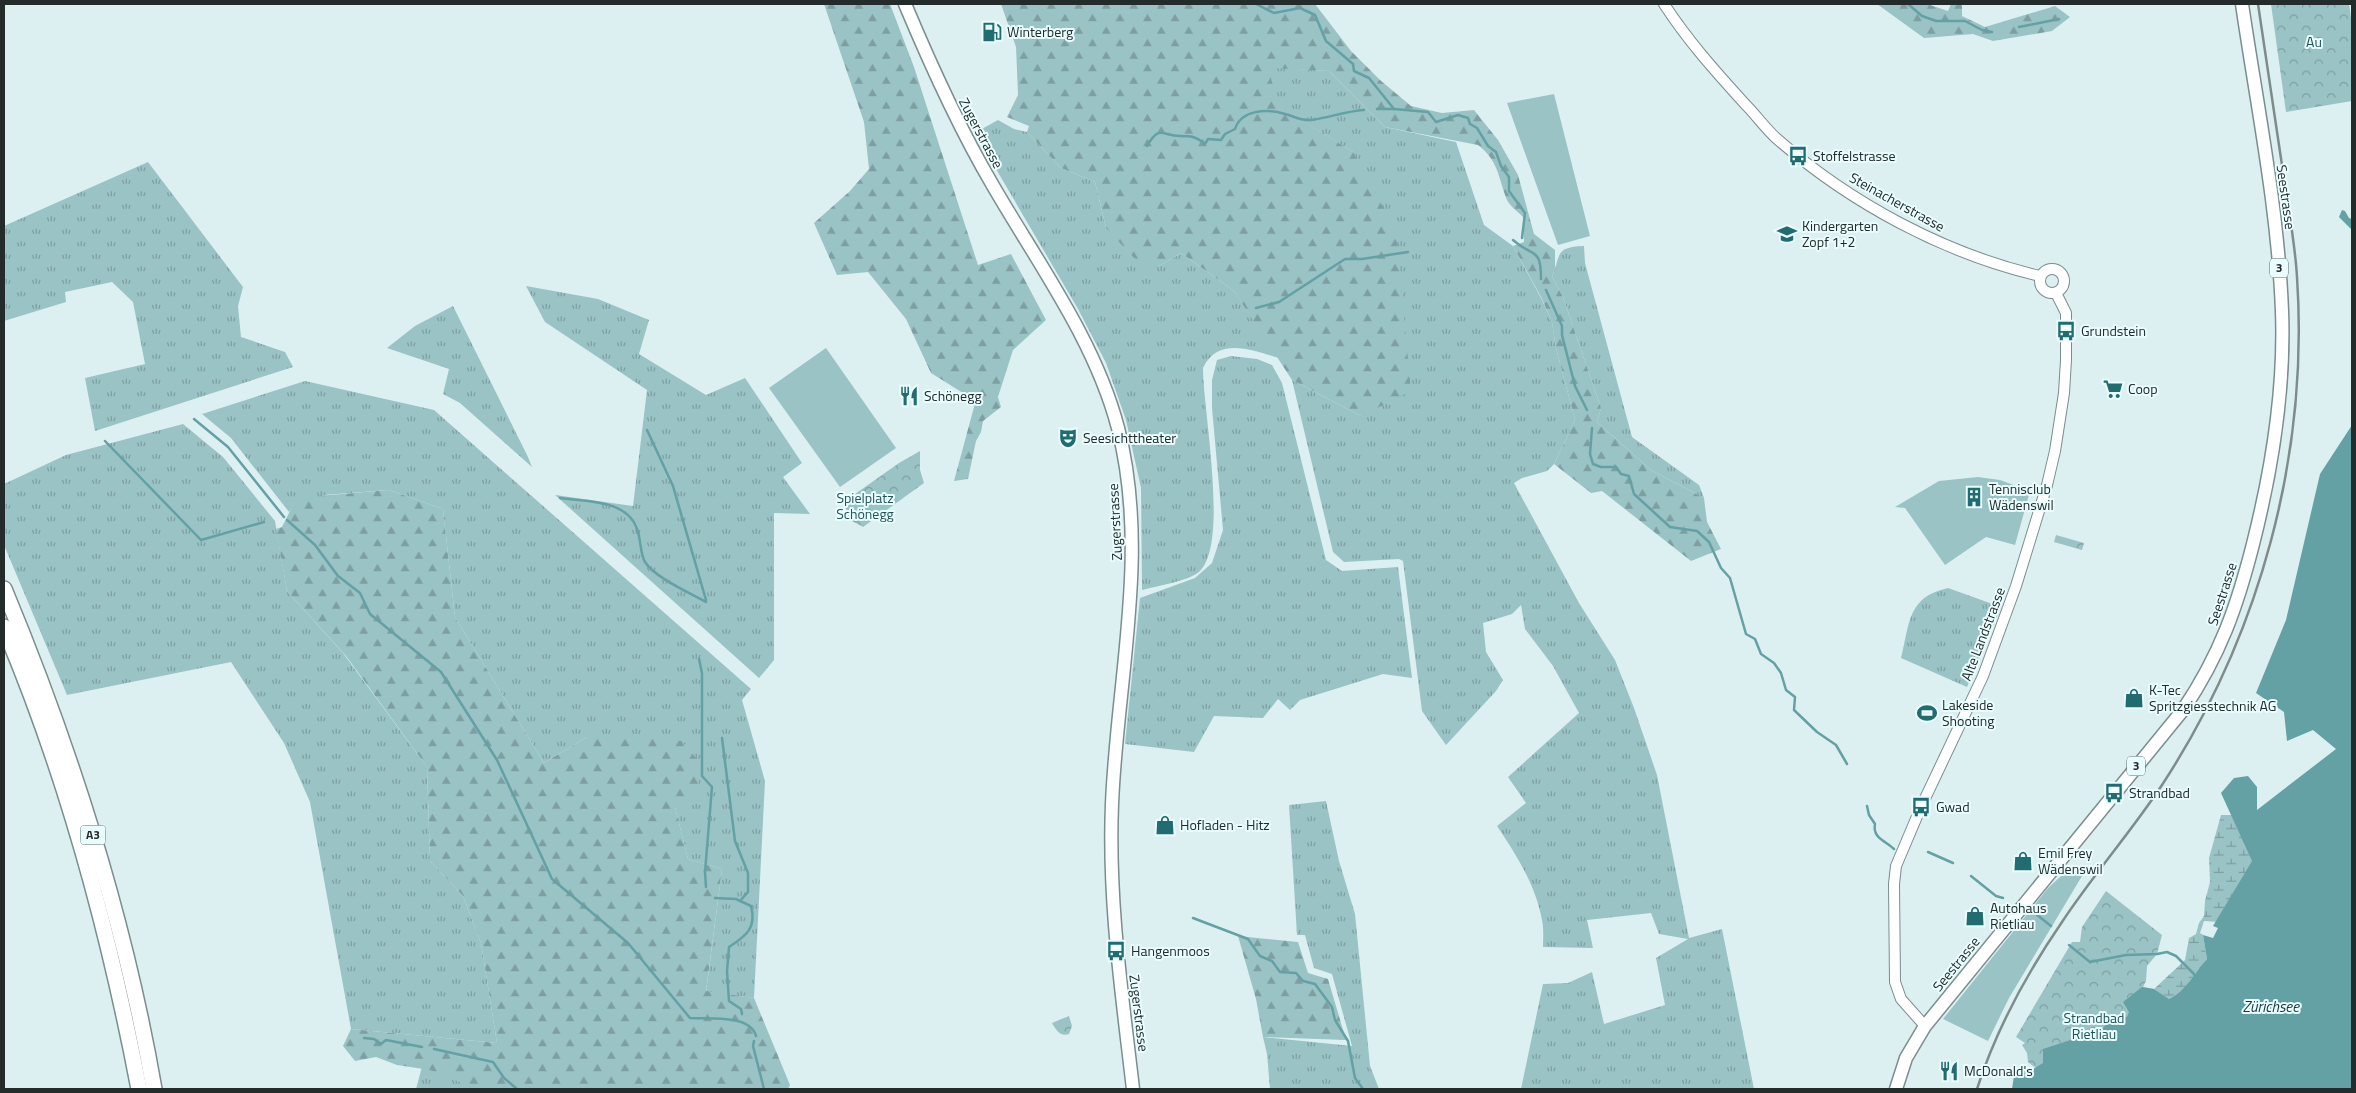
<svg xmlns="http://www.w3.org/2000/svg" width="2356" height="1093" font-family="'Titillium Web',sans-serif">
<style>
.grass{fill:url(#grass-tufts)}
.forest{fill:url(#forest-firs)}
.wetland{fill:url(#wetland-marsh)}
.park{fill:url(#park-crowns)}
.garden{fill:#9ac3c6}
.water{fill:#64a1a4}
.lines{fill:none;stroke-linecap:round;stroke-linejoin:round}
.stream{stroke:#64a1a4;stroke-width:2.5}
.minor-casing{stroke:#7b8d8e;stroke-width:12}
.major-casing{stroke:#7b8d8e;stroke-width:15}
.highway-casing{stroke:#7b8d8e;stroke-width:18}
.minor{stroke:#fff;stroke-width:10}
.major{stroke:#fff;stroke-width:12}
.highway{stroke:#fff;stroke-width:15}
.rail{stroke:#7e8c8c;stroke-width:2.5}
.labels{text-anchor:middle;stroke-width:4;stroke-linejoin:round;paint-order:stroke}
.shield{fill:#eafdfe;stroke:#5f6a6a;stroke-width:1}
.shield-label{font-size:12px;font-weight:bold;fill:#232b2b}
.poi-label{font-size:14px;fill:#232b2b;stroke:#eafdfe;text-anchor:start}
.park-label{font-size:14px;fill:#1f5457;stroke:#eafdfe}
.street-label{font-size:14px;fill:#232b2b;stroke:#eafdfe}
.water-label{font-size:15px;font-style:italic;fill:#183739;stroke:#eafdfe}
</style>
<defs>
<pattern id="grass-tufts" width="24" height="20" patternUnits="userSpaceOnUse" patternTransform="scale(1.25)"><rect width="24" height="20" fill="#9ac3c6"/><path d="M3 7l-1-3M5 7V3M7 7l1-3M15 17l-1-3M17 17v-4M19 17l1-3" fill="none" stroke="#7d9fa1"/></pattern>
<pattern id="forest-firs" width="22" height="20" patternUnits="userSpaceOnUse" patternTransform="scale(1.25)"><rect width="22" height="20" fill="#9ac3c6"/><path d="M5 1l3.5 6h-7zM16 11l3.5 6h-7z" fill="#7d9fa1"/></pattern>
<pattern id="wetland-marsh" width="20" height="14" patternUnits="userSpaceOnUse" patternTransform="scale(1.25)"><rect width="20" height="14" fill="#9ac3c6"/><path d="M1 5h8M5 5V1M11 12h8M15 12V8" fill="none" stroke="#7d9fa1"/></pattern>
<pattern id="park-crowns" width="20" height="18" patternUnits="userSpaceOnUse" patternTransform="scale(1.25)"><rect width="20" height="18" fill="#9ac3c6"/><path d="M2 6a3 3 0 1 1 6 0M12 15a3 3 0 1 1 6 0" fill="none" stroke="#7d9fa1"/></pattern>
</defs>
<rect width="100%" height="100%" fill="#dcf0f1"/>
<g class="grass">
<path d="M 1267,67 L 1329,71 L 1385,127 L 1456,142 L 1484,225 L 1513,246 L 1541,298 L 1552,322 L 1556,348 L 1575,420 L 1554,464 L 1547,471 L 1522,478 L 1514,483 L 1579,603 L 1615,660 L 1634,708 L 1657,775 L 1689,938 L 1722,929 L 1754,1089 L 1521,1089 L 1543,984 L 1568,983 L 1592,972 L 1604,1024 L 1665,1005 L 1656,958 L 1688,939 L 1659,934 L 1651,913 L 1587,920 L 1593,948 L 1543,947 C 1543,939 1544,929 1542,920 C 1536,886 1516,854 1497,826 L 1526,803 L 1508,777 L 1579,713 L 1553,666 L 1525,629 L 1521,605 L 1512,614 L 1483,623 L 1486,652 L 1503,680 L 1496,691 L 1446,745 L 1422,711 L 1403,561 L 1399,559 L 1344,562 L 1333,552 L 1292,380 L 1361,416 L 1353,152 L 1278,106 Z"/>
<path d="M 998,120 L 1014,129 L 1027,132 L 1061,168 L 1095,182 L 1106,228 L 1159,266 L 1181,253 L 1234,291 L 1279,358 C 1252,350 1218,336 1203,368 C 1203,410 1229,542 1200,571 C 1190,581 1157,586 1142,590 L 1141,488 L 1126,420 L 1106,363 L 1078,309 L 979,140 L 980,130 Z"/>
<path d="M 148,162 L 243,287 L 238,306 L 241,337 L 285,352 L 293,367 L 95,431 L 85,378 L 145,364 L 133,302 L 112,282 L 65,292 L 66,302 L 4,321 L 4,226 Z"/>
<path d="M 1584,246 L 1585,263 L 1632,437 L 1699,485 L 1704,498 L 1651,470 L 1597,422 L 1601,408 L 1563,297 L 1552,277 C 1561,254 1555,247 1584,246 Z"/>
<path d="M 526,286 L 598,299 L 649,320 L 639,354 L 706,395 L 745,378 L 802,463 L 783,477 L 810,514 L 774,513 L 774,660 L 759,678 L 555,495 L 633,506 L 647,390 L 545,322 Z"/>
<path d="M 453,306 L 528,457 L 532,467 L 460,403 L 443,394 L 449,369 L 387,348 L 415,326 Z"/>
<path d="M 1231,356 L 1257,359 L 1272,365 L 1282,383 L 1326,560 L 1342,571 L 1398,567 L 1412,678 L 1383,674 L 1300,700 L 1290,710 L 1278,699 L 1263,718 L 1214,716 L 1194,752 L 1125,744 L 1140,598 L 1195,578 L 1212,563 L 1223,530 L 1212,408 L 1212,380 L 1217,360 Z"/>
<path d="M 305,381 L 434,410 L 751,689 L 742,700 L 765,781 L 754,998 L 706,992 L 722,869 L 688,859 L 675,807 L 587,737 L 544,763 L 455,617 L 443,509 L 389,490 L 324,495 L 291,509 L 289,512 L 231,438 L 202,414 Z"/>
<path d="M 183,424 L 223,457 L 275,521 L 287,591 L 343,653 L 427,767 L 430,861 L 463,896 L 481,943 L 497,1043 L 351,1029 L 310,802 L 284,743 L 231,662 L 67,695 L 4,545 L 4,484 L 66,455 Z"/>
<path d="M 1948,588 L 2001,607 L 1967,687 L 1901,658 C 1910,623 1907,597 1948,588 Z"/>
<path d="M 1326,801 L 1339,861 L 1355,914 L 1370,1066 L 1379,1089 L 1270,1089 L 1267,1054 L 1263,1037 L 1352,1046 L 1332,974 L 1314,968 L 1305,935 L 1297,935 L 1289,805 Z"/>
<path d="M 423,1063 L 481,1089 L 416,1089 Z"/>
</g>
<g class="forest">
<path d="M 824,4 L 890,4 L 914,67 L 978,265 L 1011,254 L 1046,320 L 1013,350 L 998,397 L 1001,407 L 983,421 L 981,432 L 976,441 L 968,479 L 954,481 L 977,396 L 963,393 L 931,373 L 906,319 L 868,272 L 837,275 L 814,223 L 850,191 L 869,169 L 864,122 Z"/>
<path d="M 1001,4 L 1315,4 L 1351,51 L 1380,80 L 1411,106 L 1442,113 L 1474,110 L 1498,140 L 1518,175 L 1534,234 L 1555,250 L 1555,268 L 1552,277 L 1563,297 L 1601,408 L 1597,422 L 1651,470 L 1704,498 L 1707,522 L 1721,549 L 1691,561 L 1602,491 L 1591,493 L 1554,464 L 1575,420 L 1556,348 L 1552,322 L 1541,297 L 1513,246 L 1524,242 L 1523,217 C 1518,212 1510,206 1507,200 C 1498,178 1499,161 1478,145 L 1385,127 L 1329,71 L 1268,68 L 1279,106 L 1353,152 L 1396,231 L 1411,391 L 1361,416 L 1292,380 L 1234,291 L 1181,253 L 1159,266 L 1134,258 L 1106,228 L 1095,182 L 1061,168 L 1027,132 L 1029,126 L 1007,117 L 1018,95 L 1016,47 Z"/>
<path d="M 1877,4 L 1927,4 L 1948,11 L 1951,4 L 1962,4 L 1962,16 L 1985,27 L 2055,6 L 2070,17 L 2052,31 L 1993,41 L 1973,34 L 1924,38 Z"/>
<path d="M 389,490 L 443,509 L 455,617 L 544,763 L 587,737 L 643,736 L 682,741 L 700,763 L 698,796 L 675,807 L 688,859 L 722,869 L 706,991 L 754,998 L 790,1085 L 788,1089 L 468,1089 L 460,1082 L 430,1070 L 397,1065 L 376,1057 L 355,1061 L 343,1046 L 351,1029 L 497,1043 L 481,943 L 463,896 L 430,861 L 427,767 L 346,656 L 287,591 L 276,529 L 282,527 L 291,509 L 306,497 Z"/>
<path d="M 1238,936 L 1298,942 L 1308,973 L 1328,979 L 1346,1040 L 1263,1037 L 1256,999 Z"/>
</g>
<path class="wetland" d="M 2221,815 L 2239,815 L 2260,851 L 2219,922 L 2204,921 L 2200,933 L 2203,935 L 2207,959 C 2194,974 2187,990 2169,999 L 2154,989 L 2185,960 L 2189,938 L 2196,934 L 2199,923 L 2204,916 L 2205,901 L 2210,882 L 2209,858 Z"/>
<g class="park">
<path d="M 2271,4 L 2349,4 L 2352,24 L 2352,101 L 2286,112 Z"/>
<path d="M 920,451 L 920,470 L 924,483 L 863,527 L 850,520 L 845,506 L 848,499 L 899,463 Z"/>
<path d="M 2056,535 L 2084,543 L 2082,550 L 2054,542 Z"/>
<path d="M 2106,891 L 2162,935 L 2157,954 L 2147,966 L 2146,981 L 2143,987 L 2154,989 L 2169,999 L 2063,1089 L 2028,1062 L 2027,1053 L 2022,1045 L 2025,1043 L 2016,1037 L 2072,942 L 2080,942 L 2082,927 Z"/>
<path d="M 1069,1016 L 1072,1026 L 1069,1034 C 1060,1037 1056,1030 1052,1023 Z"/>
</g>
<g class="garden">
<path d="M 1554,94 L 1590,236 L 1558,245 L 1507,103 Z"/>
<path d="M 826,348 L 896,448 L 840,487 L 769,388 Z"/>
<path d="M 1978,477 L 2000,480 L 2030,491 L 2015,545 L 1986,537 L 1945,565 L 1905,508 L 1895,507 L 1939,481 Z"/>
<path d="M 2071,867 L 2085,871 L 2009,998 L 1988,1041 L 1943,1019 L 2048,888 Z"/>
</g>
<g class="water">
<path d="M 2342,210 L 2345,211 L 2349,218 L 2352,219 L 2352,230 L 2339,217 Z"/>
<path d="M 2352,425 L 2352,1089 L 2012,1089 L 2015,1069 L 2033,1069 L 2043,1063 L 2043,1049 L 2101,1030 L 2115,1015 L 2127,1017 L 2129,1012 L 2123,1002 L 2142,987 L 2154,989 L 2169,999 C 2187,990 2194,973 2207,959 L 2203,935 L 2213,938 L 2218,928 L 2213,926 L 2252,861 L 2221,793 L 2234,778 L 2248,776 L 2257,787 L 2257,810 L 2336,749 L 2313,730 L 2287,741 L 2284,712 L 2256,693 L 2286,620 L 2320,474 Z"/>
</g>
<g class="lines">
<g class="stream">
<path d="M 1256,4 L 1274,13 L 1300,8 L 1315,15 L 1326,41 L 1353,64 L 1354,71 L 1369,78 L 1394,109"/>
<path d="M 1908,4 L 1922,16 L 1936,21 L 1965,21 L 1982,30 L 1992,32"/>
<path d="M 2019,27 L 2059,19"/>
<path d="M 1377,109 L 1394,109 L 1428,112 L 1436,122 L 1458,115 L 1468,118 L 1470,124 L 1477,128 L 1488,146 L 1496,152 L 1501,166 L 1509,177 L 1509,191 L 1525,213 L 1522,238"/>
<path d="M 1147,146 C 1160,124 1162,136 1180,136 C 1191,136 1195,136 1205,144 L 1208,139 L 1221,140 L 1225,134 L 1235,129 C 1241,110 1267,108 1285,114 C 1294,116 1300,121 1311,120 C 1328,118 1346,111 1364,110"/>
<path d="M 1513,240 C 1533,258 1541,246 1541,279"/>
<path d="M 1546,290 L 1562,326 L 1562,335 L 1575,386 L 1587,410"/>
<path d="M 1256,308 L 1279,302 L 1345,259 L 1362,259 L 1408,252"/>
<path d="M 194,419 L 228,447 L 284,517"/>
<path d="M 1592,428 L 1590,454 L 1593,464 L 1601,467 L 1616,467 L 1621,474 L 1629,476 L 1634,494 L 1670,527 L 1697,531 L 1709,542 L 1721,568 L 1730,578 L 1746,634 L 1755,639 L 1761,654 L 1774,663 L 1781,673 L 1786,690 L 1795,697 L 1794,710 L 1817,732 L 1836,745 L 1847,764"/>
<path d="M 647,430 L 673,486 L 706,600"/>
<path d="M 105,441 L 201,540 L 264,522"/>
<path d="M 560,498 C 585,502 627,499 637,529 C 641,539 640,554 645,562 C 654,577 690,593 706,602"/>
<path d="M 287,520 L 315,545 L 338,576 L 360,593 L 370,614 L 441,672 L 497,760 L 552,879 L 628,943 L 690,1018 C 708,1019 750,1014 756,1036"/>
<path d="M 699,659 L 702,673 L 702,776 L 712,787 L 705,872 L 706,887"/>
<path d="M 722,738 L 735,841 L 748,873 L 748,892 L 740,901"/>
<path d="M 1867,806 L 1869,815 L 1875,824 C 1872,838 1886,841 1894,849"/>
<path d="M 1928,852 L 1953,863"/>
<path d="M 1971,876 L 1996,896 L 2003,898"/>
<path d="M 715,898 L 736,899 L 751,906 C 757,928 746,936 729,947 L 727,971 L 729,1001 L 741,1009 L 742,1014"/>
<path d="M 2031,910 L 2051,926"/>
<path d="M 1193,918 L 1248,939 L 1260,956 L 1272,961 L 1280,972 L 1296,973 L 1303,981 L 1315,984 L 1332,1007 L 1335,1020 L 1348,1041 L 1355,1078 L 1363,1089"/>
<path d="M 2069,945 L 2090,962 L 2126,955 L 2157,954 L 2167,952 L 2176,956 L 2194,974"/>
<path d="M 364,1038 L 374,1039 L 381,1044 L 386,1040 L 422,1047"/>
<path d="M 754,1041 L 753,1046 L 764,1089"/>
<path d="M 434,1049 L 493,1062 L 504,1078 L 517,1089"/>
</g>
<defs>
<g id="minor">
<path d="M 1664,4 C 1688,41 1716,72 1745,104 C 1756,115 1765,128 1776,138 C 1850,203 1945,254 2040,276"/>
<circle cx="2052" cy="281" r="12"/>
<path d="M 1925,1026 L 1901,999 L 1895,982 L 1894,884 L 1896,866 L 1921,807 L 1983,676 L 2016,586 L 2047,485 L 2055,451 L 2064,393 L 2066,360 L 2066,313 L 2056,293"/>
</g>
<g id="major">
<path d="M 905,4 C 931,66 958,126 992,184 C 1037,262 1095,340 1118,428 C 1150,553 1117,678 1112,804 C 1108,900 1122,994 1133,1089"/>
<path d="M 1896,1089 L 1906,1058 L 1925,1026 L 2183,710 C 2220,655 2237,607 2253,544 C 2272,469 2285,389 2282,311 C 2278,208 2257,106 2242,4"/>
</g>
<g id="highway">
<path d="M 4,589 C 71,750 124,917 154,1089"/>
<path d="M 4,627 C 67,775 109,932 139,1089"/>
</g>
</defs>
<use href="#minor" class="minor-casing"/>
<use href="#major" class="major-casing"/>
<use href="#highway" class="highway-casing"/>
<use href="#minor" class="minor"/>
<use href="#major" class="major"/>
<use href="#highway" class="highway"/>
<path class="rail" d="M 1977,1089 C 1996,1030 2027,973 2062,922 C 2093,875 2131,832 2162,785 C 2260,635 2309,455 2297,277 C 2295,242 2288,207 2283,172 C 2275,116 2266,60 2258,4"/>
</g>
<defs>
<symbol id="fuel-bare" viewBox="-9 -9 18 18"><path d="M-5.5-6h7V0h2V4h1.3V-2.5L3-4.5l.8-.8L6-3V5H2.5V1h-1V6h-7ZM-4.2-4.7v3.2H.2V-4.7Z" fill="#216c71" stroke="#eafdfe" stroke-width="2.5" paint-order="stroke"/></symbol>
<symbol id="bus-bare" viewBox="-9 -9 18 18"><path d="M-5-6H5V4H4V6H2V4H-2V6H-4V4H-5ZM-3.5-4V0h7V-4ZM-3.5 1.2v1.5H-2V1.2ZM2 1.2v1.5H3.5V1.2Z" fill="#216c71" stroke="#eafdfe" stroke-width="2.5" paint-order="stroke"/></symbol>
<symbol id="school-bare" viewBox="-9 -9 18 18"><path d="M0-5L7-2L0 1L-7-2ZM-4 1L0 2.5L4 1V4Q0 6-4 4Z" fill="#216c71" stroke="#eafdfe" stroke-width="2.5" paint-order="stroke"/></symbol>
<symbol id="supermarket-bare" viewBox="-9 -9 18 18"><path d="M-6-5.5h2.5l.6 2H6L4.5 2H-2.5L-4.4-4H-6ZM-1.5 3.2a1.3 1.3 0 1 0 .1 0ZM3 3.2a1.3 1.3 0 1 0 .1 0Z" fill="#216c71" stroke="#eafdfe" stroke-width="2.5" paint-order="stroke"/></symbol>
<symbol id="restaurant-bare" viewBox="-9 -9 18 18"><path d="M-5-6h1v4h1v-4h1v4h1v-4h1v5L-1.5 .5V6h-2V.5L-5-1ZM5-6V6H3V1.5H1.5Q1.5-4 5-6Z" fill="#216c71" stroke="#eafdfe" stroke-width="2.5" paint-order="stroke"/></symbol>
<symbol id="theatre-bare" viewBox="-9 -9 18 18"><path d="M-5-5.5Q0-4 5-5.5V0Q5 5 0 6Q-5 5-5 0ZM-3.3-2.5H-1v1.5H-3.3ZM1-2.5H3.3v1.5H1ZM-2.8 1Q0 5.5 2.8 1Z" fill="#216c71" stroke="#eafdfe" stroke-width="2.5" paint-order="stroke"/></symbol>
<symbol id="building-bare" viewBox="-9 -9 18 18"><path d="M-4-6H4V6H1V3H-1V6H-4ZM-2.5-4.3h1.7v1.8h-1.7ZM.8-4.3h1.7v1.8H.8ZM-2.5-1h1.7V.8h-1.7ZM.8-1h1.7V.8H.8Z" fill="#216c71" stroke="#eafdfe" stroke-width="2.5" paint-order="stroke"/></symbol>
<symbol id="shop-bare" viewBox="-9 -9 18 18"><path d="M-5-2.5h2.3a2.7 3.5 0 0 1 5.4 0H5L5.5 6h-11ZM-1.5-2.5h3a1.5 2.3 0 0 0-3 0Z" fill="#216c71" stroke="#eafdfe" stroke-width="2.5" paint-order="stroke"/></symbol>
<symbol id="stadium-bare" viewBox="-9 -9 18 18"><path d="M0-5a6.5 5 0 1 0 0 10a6.5 5 0 1 0 0-10ZM-3.5-1.8h7v3.6h-7Z" fill="#216c71" stroke="#eafdfe" stroke-width="2.5" paint-order="stroke"/></symbol>
</defs>
<g fill-rule="evenodd">
<use href="#fuel-bare" x="978" y="18" width="28" height="28"/>
<use href="#bus-bare" x="1784" y="142" width="28" height="28"/>
<use href="#school-bare" x="1773" y="220" width="28" height="28"/>
<use href="#bus-bare" x="2052" y="317" width="28" height="28"/>
<use href="#supermarket-bare" x="2099" y="375" width="28" height="28"/>
<use href="#restaurant-bare" x="895" y="382" width="28" height="28"/>
<use href="#theatre-bare" x="1054" y="424" width="28" height="28"/>
<use href="#building-bare" x="1960" y="483" width="28" height="28"/>
<use href="#shop-bare" x="2120" y="684" width="28" height="28"/>
<use href="#stadium-bare" x="1913" y="699" width="28" height="28"/>
<use href="#bus-bare" x="2100" y="779" width="28" height="28"/>
<use href="#bus-bare" x="1907" y="793" width="28" height="28"/>
<use href="#shop-bare" x="1151" y="811" width="28" height="28"/>
<use href="#shop-bare" x="2009" y="847" width="28" height="28"/>
<use href="#shop-bare" x="1961" y="902" width="28" height="28"/>
<use href="#bus-bare" x="1102" y="937" width="28" height="28"/>
<use href="#restaurant-bare" x="1935" y="1057" width="28" height="28"/>
</g>
<g class="labels">
<g class="shield">
<rect x="2270" y="258.5" width="18" height="19" rx="4"/>
<rect x="2127" y="756.5" width="18" height="19" rx="4"/>
<rect x="80.5" y="825.5" width="25" height="19" rx="4"/>
</g>
<g class="shield-label">
<text x="2279" y="272">3</text>
<text x="2136" y="770">3</text>
<text x="93" y="839">A3</text>
</g>
<g class="poi-label">
<text x="1007" y="37">Winterberg</text>
<text x="1813" y="161">Stoffelstrasse</text>
<text x="1802" y="231">Kindergarten<tspan x="1802" dy="16">Zopf 1+2</tspan></text>
<text x="2081" y="336">Grundstein</text>
<text x="2128" y="394">Coop</text>
<text x="924" y="401">Schönegg</text>
<text x="1083" y="443">Seesichttheater</text>
<text x="1989" y="494">Tennisclub<tspan x="1989" dy="16">Wädenswil</tspan></text>
<text x="2149" y="695">K-Tec<tspan x="2149" dy="16">Spritzgiesstechnik AG</tspan></text>
<text x="1942" y="710">Lakeside<tspan x="1942" dy="16">Shooting</tspan></text>
<text x="2129" y="798">Strandbad</text>
<text x="1936" y="812">Gwad</text>
<text x="1180" y="830">Hofladen - Hitz</text>
<text x="2038" y="858">Emil Frey<tspan x="2038" dy="16">Wädenswil</tspan></text>
<text x="1990" y="913">Autohaus<tspan x="1990" dy="16">Rietliau</tspan></text>
<text x="1131" y="956">Hangenmoos</text>
<text x="1964" y="1076">McDonald's</text>
</g>
<g class="park-label">
<text x="2314" y="47">Au</text>
<text x="865" y="503">Spielplatz<tspan x="865" dy="16">Schönegg</tspan></text>
<text x="2094" y="1023">Strandbad<tspan x="2094" dy="16">Rietliau</tspan></text>
</g>
<g class="street-label">
<text transform="translate(981 133) rotate(62)" y="5">Zugerstrasse</text>
<text transform="translate(2286 197) rotate(82)" y="5">Seestrasse</text>
<text transform="translate(1897 202) rotate(29)" y="5">Steinacherstrasse</text>
<text transform="translate(1115 522) rotate(-93)" y="5">Zugerstrasse</text>
<text transform="translate(2222 594) rotate(-72)" y="5">Seestrasse</text>
<text transform="translate(1983 634) rotate(-69)" y="5">Alte Landstrasse</text>
<text transform="translate(1956 964) rotate(-51)" y="5">Seestrasse</text>
<text transform="translate(1139 1013) rotate(83)" y="5">Zugerstrasse</text>
</g>
<g class="water-label">
<text x="2271" y="1012">Zürichsee</text>
</g>
</g>
<rect width="2356" height="1093" fill="none" stroke="#232b2b" stroke-width="10"/>
</svg>
